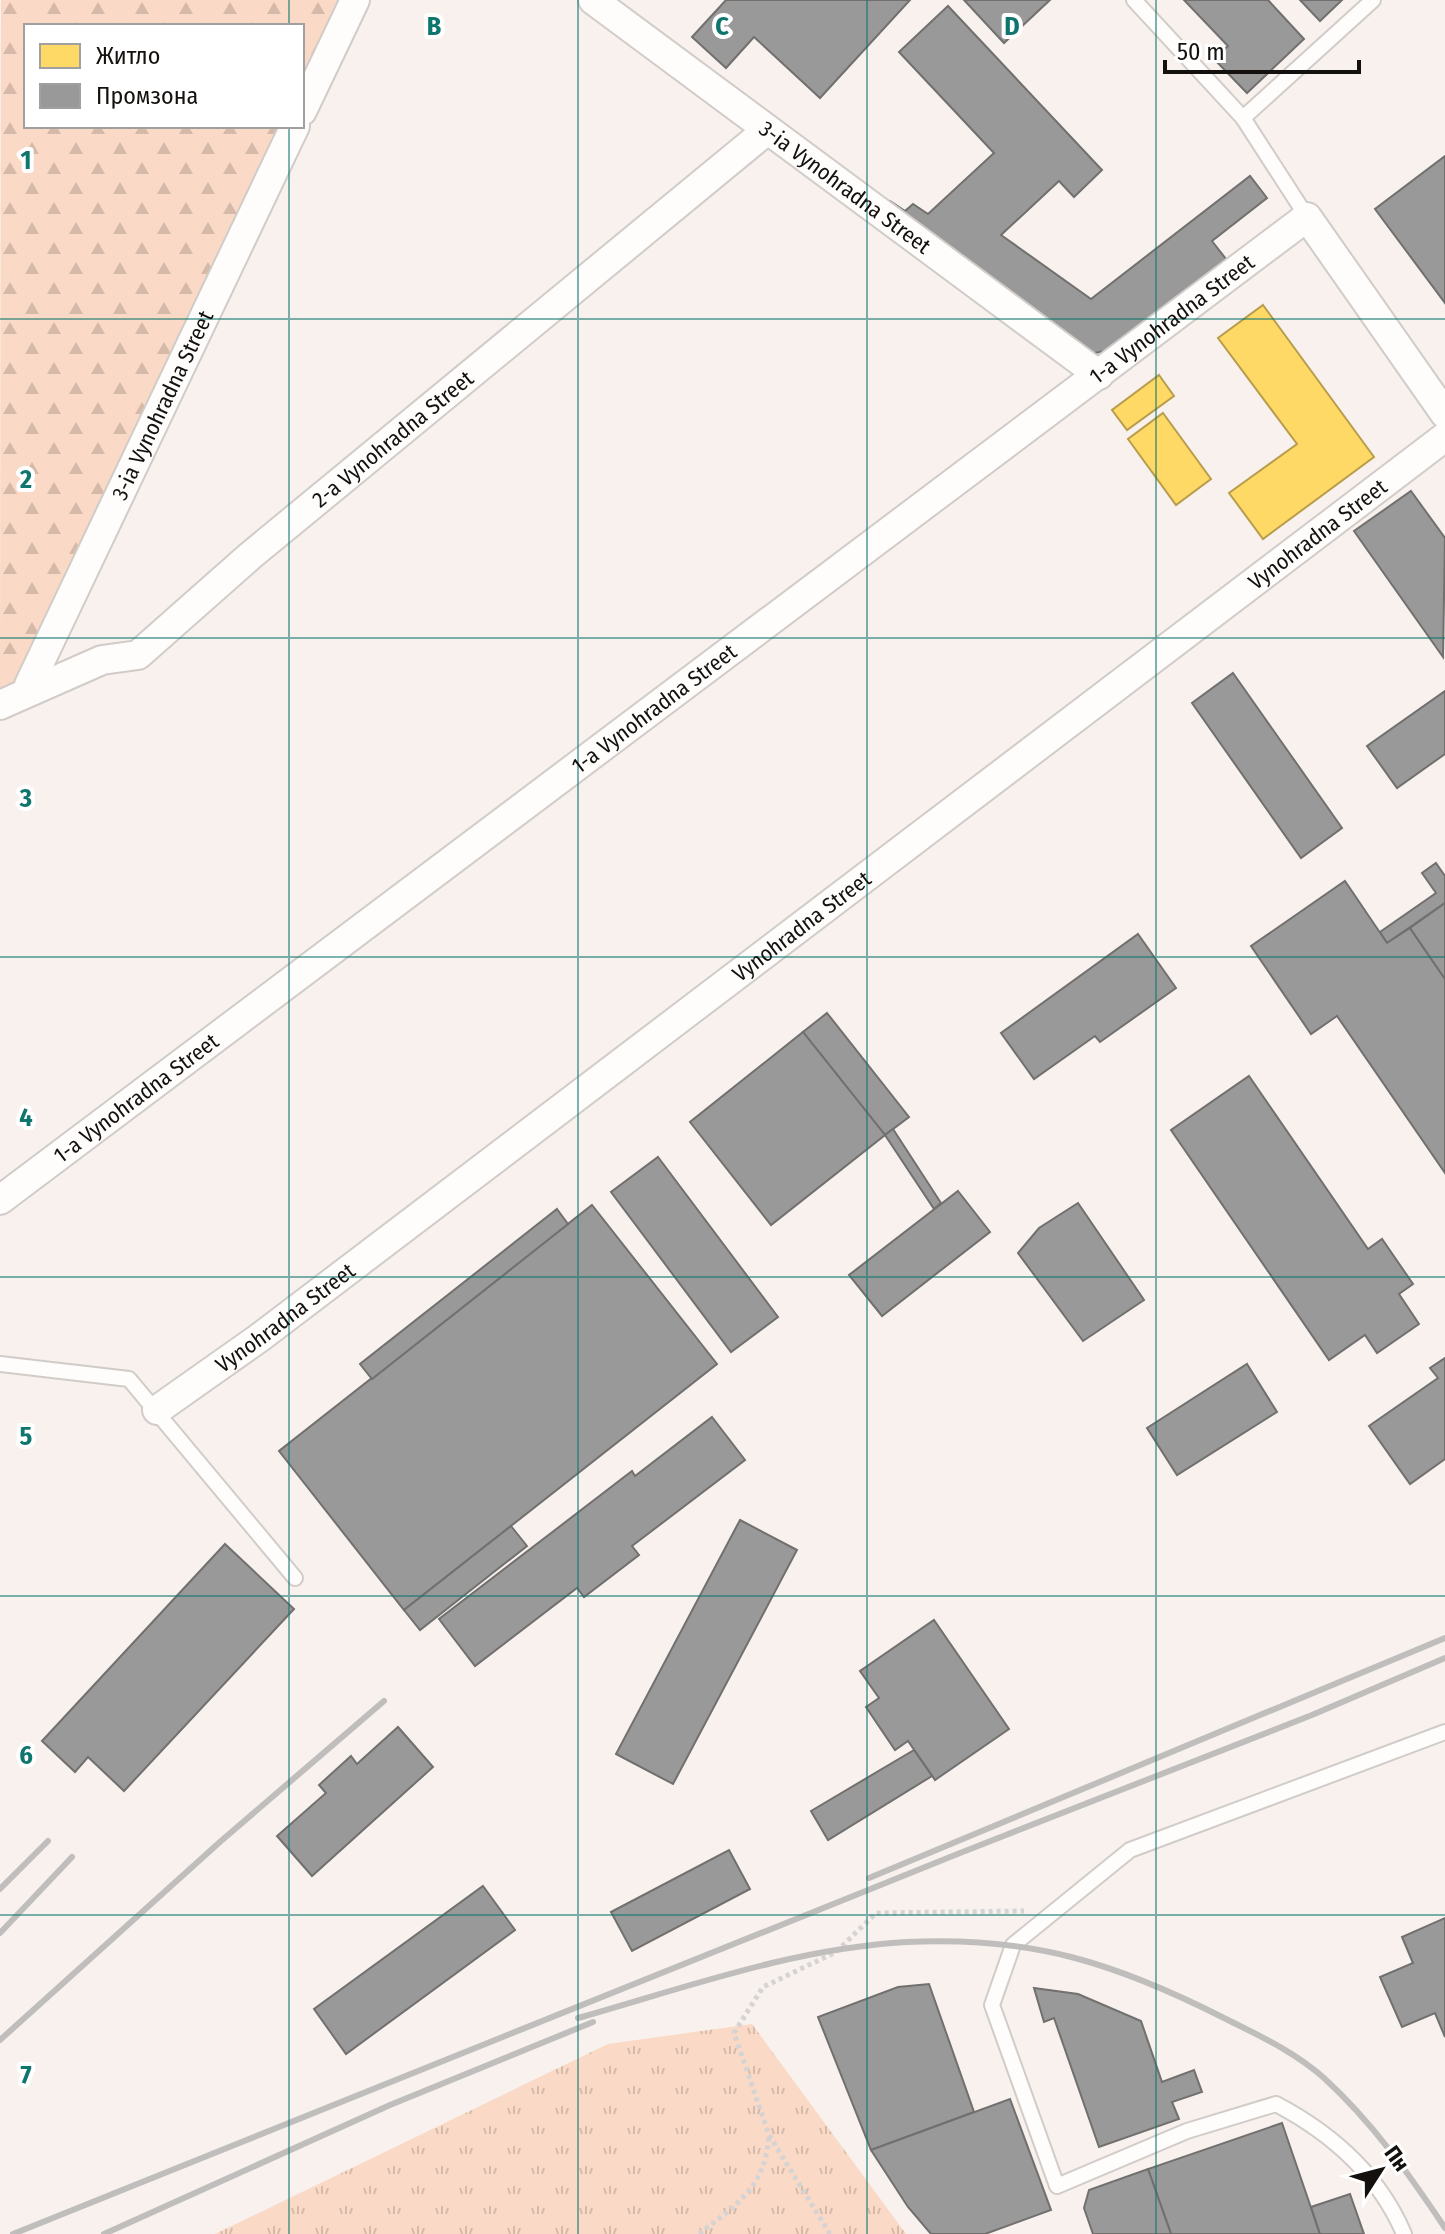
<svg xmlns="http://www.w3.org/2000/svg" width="1445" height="2234" font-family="'Fira Sans Condensed',sans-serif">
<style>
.grass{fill:url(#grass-tufts)}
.forest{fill:url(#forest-firs)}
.homes{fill:#ffd966;stroke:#b89d4c;stroke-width:2}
.industry{fill:#999;stroke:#71706f;stroke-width:2}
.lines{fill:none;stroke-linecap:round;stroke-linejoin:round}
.service-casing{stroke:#d1ccc8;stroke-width:18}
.minor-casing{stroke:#d1ccc8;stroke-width:32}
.path{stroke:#d5d3d3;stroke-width:5;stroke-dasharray:4 4;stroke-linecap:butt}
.service{stroke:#fefdfc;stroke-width:14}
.minor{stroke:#fefdfc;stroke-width:28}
.rail{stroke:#c0bebd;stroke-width:6}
.grid{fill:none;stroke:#0f766e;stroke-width:2;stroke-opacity:0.55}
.labels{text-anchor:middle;stroke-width:8;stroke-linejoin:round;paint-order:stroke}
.street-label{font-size:22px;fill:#14100e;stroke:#fff}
.grid-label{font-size:26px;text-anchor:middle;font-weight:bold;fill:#0f766e;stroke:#fff;stroke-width:8;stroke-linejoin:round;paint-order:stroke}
</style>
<defs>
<pattern id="grass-tufts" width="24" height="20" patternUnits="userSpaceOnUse" patternTransform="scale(2)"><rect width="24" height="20" fill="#fad9c6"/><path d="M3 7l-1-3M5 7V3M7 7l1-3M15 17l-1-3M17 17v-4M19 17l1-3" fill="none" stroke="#d5b9a9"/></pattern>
<pattern id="forest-firs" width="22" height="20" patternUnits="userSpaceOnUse" patternTransform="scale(2)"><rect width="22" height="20" fill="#fad9c6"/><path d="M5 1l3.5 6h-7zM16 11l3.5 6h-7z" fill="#d5b9a9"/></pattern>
</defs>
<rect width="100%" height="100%" fill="#f8f1ed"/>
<path class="grass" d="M 752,2024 L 906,2234 L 215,2234 L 608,2044 Z"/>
<path class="forest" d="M 1,0 L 355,0 L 302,111 L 302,26 L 26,26 L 26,126 L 295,126 L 29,685 L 0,700 Z"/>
<g class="homes">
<path d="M 1263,305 L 1374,457 L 1263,539 L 1229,493 L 1297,444 L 1218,338 Z"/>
<path d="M 1159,375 L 1174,396 L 1127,430 L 1112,410 Z"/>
<path d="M 1163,413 L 1211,479 L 1176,505 L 1128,439 Z"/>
</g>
<g class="industry">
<path d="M 726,0 L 910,0 L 820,98 L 754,37 L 726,68 L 692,37 Z"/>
<path d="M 964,0 L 1050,0 L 1004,43 Z"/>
<path d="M 1184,0 L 1268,0 L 1304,39 L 1247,93 L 1214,59 L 1228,46 Z"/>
<path d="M 1300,0 L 1342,0 L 1320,21 Z"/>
<path d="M 948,6 L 1102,170 L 1074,197 L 1059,181 L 1001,235 L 1091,299 L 1250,176 L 1267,198 L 1212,241 L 1226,259 L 1104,351 L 1087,355 L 879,211 L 890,201 L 905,211 L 913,204 L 928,214 L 994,153 L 899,52 Z"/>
<path d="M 1445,156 L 1445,303 L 1375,209 Z"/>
<path d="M 1411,491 L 1445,538 L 1443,657 L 1354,531 Z"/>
<path d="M 1233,673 L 1342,828 L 1301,858 L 1192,703 Z"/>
<path d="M 1445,691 L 1445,754 L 1397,788 L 1367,746 Z"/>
<path d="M 1436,863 L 1445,876 L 1445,903 L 1387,943 L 1380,932 L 1436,893 L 1422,873 Z"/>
<path d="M 1345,881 L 1387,943 L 1410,928 L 1445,979 L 1445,1173 L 1337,1016 L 1311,1034 L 1251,946 Z"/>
<path d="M 1445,903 L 1445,979 L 1410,928 Z"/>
<path d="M 1138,934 L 1176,988 L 1100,1042 L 1095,1036 L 1034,1079 L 1001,1033 Z"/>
<path d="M 827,1013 L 909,1117 L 885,1135 L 803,1032 Z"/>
<path d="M 803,1032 L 885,1135 L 771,1225 L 690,1122 Z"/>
<path d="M 1249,1076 L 1368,1249 L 1382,1239 L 1413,1284 L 1399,1294 L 1419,1324 L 1377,1353 L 1365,1335 L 1329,1360 L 1171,1130 Z"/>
<path d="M 893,1129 L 941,1203 L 934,1209 L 885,1135 Z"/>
<path d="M 658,1157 L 778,1317 L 731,1352 L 611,1192 Z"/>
<path d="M 958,1191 L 990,1232 L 882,1316 L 849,1275 Z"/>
<path d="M 1078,1203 L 1144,1300 L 1083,1341 L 1018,1253 L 1039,1228 Z"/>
<path d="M 592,1205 L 717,1364 L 404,1610 L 279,1451 Z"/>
<path d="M 557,1209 L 568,1224 L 372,1379 L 360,1364 Z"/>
<path d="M 1445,1358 L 1445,1459 L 1410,1484 L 1369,1426 L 1438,1378 L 1430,1368 Z"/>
<path d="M 1247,1364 L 1277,1412 L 1177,1475 L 1147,1428 Z"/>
<path d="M 712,1417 L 745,1460 L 632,1546 L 639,1555 L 584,1597 L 577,1588 L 475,1666 L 439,1619 L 632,1471 L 635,1476 Z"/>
<path d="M 740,1520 L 797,1550 L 673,1784 L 616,1754 Z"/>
<path d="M 511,1526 L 527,1546 L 420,1630 L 404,1610 Z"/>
<path d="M 225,1544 L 294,1609 L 124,1791 L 88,1757 L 75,1772 L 42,1741 Z"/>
<path d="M 934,1620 L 1009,1729 L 935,1780 L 908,1741 L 895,1750 L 866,1707 L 879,1698 L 860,1671 Z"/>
<path d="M 398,1727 L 433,1767 L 312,1876 L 277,1836 L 326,1793 L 319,1785 L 351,1756 L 357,1764 Z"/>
<path d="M 914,1750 L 932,1776 L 828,1840 L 811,1811 Z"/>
<path d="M 729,1850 L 750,1889 L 632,1951 L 611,1912 Z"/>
<path d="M 483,1886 L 515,1930 L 346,2054 L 314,2009 Z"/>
<path d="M 1445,1918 L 1445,2037 L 1435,2013 L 1402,2027 L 1380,1977 L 1413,1963 L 1402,1937 Z"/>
<path d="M 929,1984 L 974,2112 L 871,2150 L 818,2017 L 898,1987 Z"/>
<path d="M 1034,1988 L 1078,1994 L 1141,2021 L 1162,2082 L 1194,2070 L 1202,2092 L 1172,2102 L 1179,2119 L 1099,2147 L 1054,2018 L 1044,2022 Z"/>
<path d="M 1010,2099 L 1051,2210 L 985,2234 L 931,2234 L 908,2207 L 871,2150 Z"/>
<path d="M 1282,2123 L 1320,2234 L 1171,2234 L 1148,2169 Z"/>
<path d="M 1148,2169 L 1171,2234 L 1093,2234 L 1084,2208 L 1089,2190 Z"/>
<path d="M 1350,2194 L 1364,2234 L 1320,2234 L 1311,2207 Z"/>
</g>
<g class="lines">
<defs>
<g id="service">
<path d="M 1134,0 L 1243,118"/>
<path d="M 1307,217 L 1243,118 L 1373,0"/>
<path d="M 0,1364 L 129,1379 L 295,1578"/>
<path d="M 1404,2234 C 1379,2175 1331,2133 1276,2104 L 1187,2131 L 1057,2186 L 992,2005 L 1013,1945 L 1130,1850 L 1445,1732"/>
</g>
<g id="minor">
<path id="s1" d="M 593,0 L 1099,375"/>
<path d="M 302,111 L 355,0"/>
<path id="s2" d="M 29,685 L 295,126"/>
<path id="s3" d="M 0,705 L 102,660 L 138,655 L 250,556 L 766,131"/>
<path id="s4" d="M 0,1200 L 1307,217 L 1445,414"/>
<path id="s5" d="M 157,1410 L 259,1338 L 1445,437"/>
</g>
</defs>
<use href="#service" class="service-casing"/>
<use href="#minor" class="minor-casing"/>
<g class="path">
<path d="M 699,2234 C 737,2204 765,2188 769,2136"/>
<path d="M 830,2234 L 769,2135 L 734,2033 L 763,1987 L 836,1952 L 876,1913 L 1024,1911"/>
</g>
<use href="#service" class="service"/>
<use href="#minor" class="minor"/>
<g class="rail">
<path d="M 869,1878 L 1445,1638"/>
<path d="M 0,1889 L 48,1841"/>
<path d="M 0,1933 L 72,1857"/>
<path d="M 578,2018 C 684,1988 795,1948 907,1942 C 1032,1936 1116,1963 1226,2019 C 1260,2036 1295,2052 1324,2078 C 1372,2122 1409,2174 1445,2228"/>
<path d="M 0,2040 L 221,1841 L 384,1701"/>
<path d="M 13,2234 L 955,1855 L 1312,1715 L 1445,1658"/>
<path d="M 104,2234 L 390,2105 L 593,2022"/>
</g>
</g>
<path class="grid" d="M 289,0 L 289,26M 578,0 L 578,2234M 867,0 L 867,2234M 1156,0 L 1156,2234M 289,126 L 289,2234M 0,319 L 1445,319M 0,638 L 1445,638M 0,957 L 1445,957M 0,1277 L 1445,1277M 0,1596 L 1445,1596M 0,1915 L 1445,1915"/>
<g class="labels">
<g class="street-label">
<text dy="8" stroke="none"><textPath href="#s1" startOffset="314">3-ia Vynohradna Street</textPath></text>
<text dy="8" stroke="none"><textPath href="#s4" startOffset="1466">1-a Vynohradna Street</textPath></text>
<text dy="8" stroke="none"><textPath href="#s2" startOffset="310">3-ia Vynohradna Street</textPath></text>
<text dy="8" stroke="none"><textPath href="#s3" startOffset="482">2-a Vynohradna Street</textPath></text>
<text dy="8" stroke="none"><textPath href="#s5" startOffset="1454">Vynohradna Street</textPath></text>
<text dy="8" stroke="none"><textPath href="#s4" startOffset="818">1-a Vynohradna Street</textPath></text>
<text dy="8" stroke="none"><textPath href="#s5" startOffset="806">Vynohradna Street</textPath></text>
<text dy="8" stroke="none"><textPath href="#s4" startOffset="170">1-a Vynohradna Street</textPath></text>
<text dy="8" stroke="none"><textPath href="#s5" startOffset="158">Vynohradna Street</textPath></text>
</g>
</g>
<g class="grid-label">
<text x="434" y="35">B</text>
<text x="722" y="35">C</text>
<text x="1012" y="35">D</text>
<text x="26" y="169">1</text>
<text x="26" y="488">2</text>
<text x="26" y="807">3</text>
<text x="26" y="1126">4</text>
<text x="26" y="1445">5</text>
<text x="26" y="1764">6</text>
<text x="26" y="2084">7</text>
</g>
<rect x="24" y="24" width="280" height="104" fill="#ffffff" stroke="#a19f9f" stroke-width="2"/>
<rect x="40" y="44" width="40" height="24" fill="#ffd966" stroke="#a19f9f" stroke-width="2"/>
<text x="96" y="64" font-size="24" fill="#14100e">Житло</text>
<rect x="40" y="84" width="40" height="24" fill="#999999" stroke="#a19f9f" stroke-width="2"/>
<text x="96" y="104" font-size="24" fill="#14100e">Промзона</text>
<g transform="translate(1381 2170) rotate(54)" stroke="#ffffff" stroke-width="6" paint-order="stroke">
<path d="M0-6L14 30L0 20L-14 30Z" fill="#14100e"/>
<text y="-12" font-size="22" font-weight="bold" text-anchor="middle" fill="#14100e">Пн</text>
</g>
<path d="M1165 60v12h194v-12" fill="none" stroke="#14100e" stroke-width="4"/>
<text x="1177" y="60" font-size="24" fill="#14100e" stroke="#ffffff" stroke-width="6" paint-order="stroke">50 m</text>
</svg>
